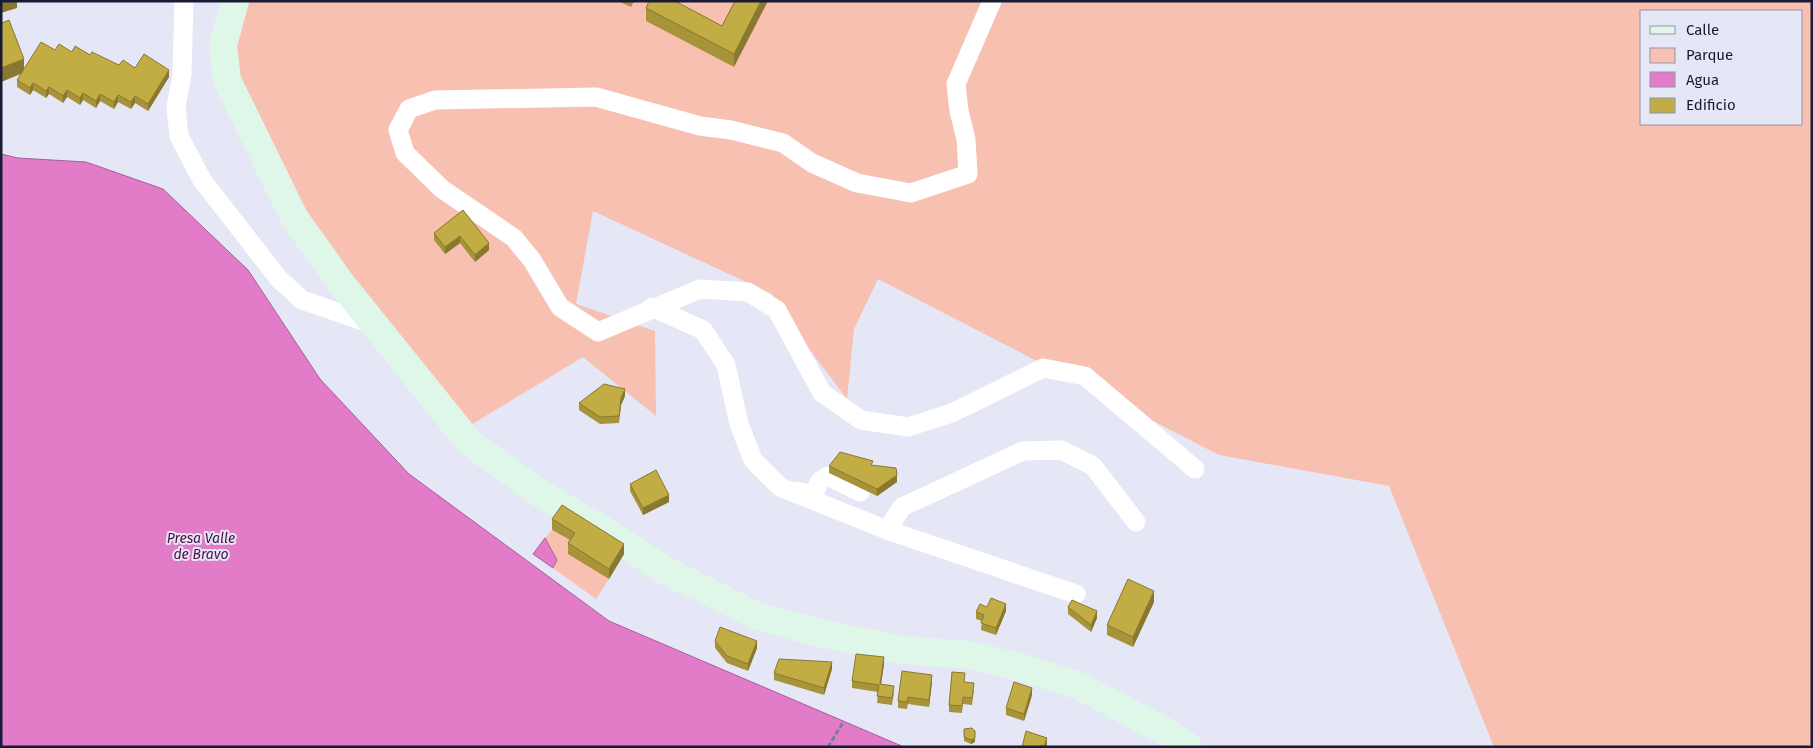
<svg xmlns="http://www.w3.org/2000/svg" width="1813" height="748" font-family="'Fira Sans',sans-serif">
<style>
.green{fill:#f8c0b0;fill-rule:evenodd}
.water{fill:#e27cc9;stroke:#a55f9d}
.lines{fill:none;stroke-linecap:round;stroke-linejoin:round}
.path{stroke:#7a7c91;stroke-width:3;stroke-dasharray:5 2.5;stroke-linecap:butt}
.minor{stroke:#fff;stroke-width:19}
.secondary{stroke:#dff7e8;stroke-width:28}
.wall{fill:#a7943a}
.shaded-wall{fill:#887830}
.building{fill:#c2ac44;stroke:#887830}
.labels{text-anchor:middle;stroke-width:4;stroke-linejoin:round;paint-order:stroke}
.water-label{font-size:14px;font-style:italic;fill:#4e0f42;stroke:#e5e7f6}
</style>
<rect width="100%" height="100%" fill="#e5e7f6"/>
<g class="green">
<path d="M 246,1 L 1812,1 L 1812,747 L 1494,747 L 1389,486 L 1219,455 L 878,279 L 854,329 L 847,399 L 784,316 L 772,294 L 593,211 L 576,304 L 655,331 L 656,416 L 583,357 L 469,426 L 298,210 L 229,51 ZM 1642,11 L 1802,11 L 1802,124 L 1642,124 Z"/>
<path d="M 552,530 L 575,543 L 609,579 L 596,599 L 553,568 L 557,560 L 545,538 Z"/>
</g>
<g class="water">
<path d="M 1,154 L 18,158 L 86,162 L 163,189 L 248,270 L 320,379 L 409,474 L 609,621 L 904,747 L 1,747 Z"/>
<path d="M 545,538 L 557,560 L 553,568 L 533,554 Z"/>
</g>
<g class="lines">
<path class="path" d="M 828,747 L 844,721"/>
<g class="minor">
<path d="M 184,1 L 182,74 L 176,107 L 179,136 L 202,180 L 279,279 L 302,300 L 375,325"/>
<path d="M 992,1 L 956,84 L 959,111 L 966,139 L 968,174 L 911,193 L 857,183 L 812,163 L 783,143 L 731,130 L 700,126 L 596,97 L 435,100 L 409,109 L 398,130 L 405,153 L 442,189 L 514,238 L 532,260 L 560,307 L 598,332 L 700,289 L 748,292 L 777,310 L 822,393 L 861,420 L 908,427 L 952,413 L 1043,368 L 1085,376 L 1195,469"/>
<path d="M 652,307 L 703,330 L 726,365 L 739,424 L 753,460 L 780,487 L 887,530 L 1076,594"/>
<path d="M 796,491 L 813,495 L 820,481 L 828,476 L 860,492"/>
<path d="M 887,530 L 902,507 L 1023,451 L 1061,450 L 1093,466 L 1136,522"/>
</g>
<path class="secondary" d="M 235,1 L 223,45 L 227,80 L 294,217 L 341,283 L 469,442 L 538,492 L 610,534 L 666,571 L 757,616 L 815,632 L 901,650 L 970,655 L 1023,668 L 1080,686 L 1168,733 L 1188,747"/>
</g>
<g class="wall">
<path d="M 618,1 L 634,1 L 631,7 Z"/>
<path d="M 735,1 L 734,67 L 646,21 L 646,8 L 680,4 L 722,26 Z"/>
<path d="M 1,20 L 24,68 L 55,50 L 72,52 L 90,55 L 119,65 L 135,68 L 169,77 L 148,111 L 135,103 L 131,109 L 118,102 L 114,109 L 100,101 L 96,108 L 83,100 L 80,105 L 67,97 L 63,103 L 49,94 L 46,98 L 33,90 L 30,95 L 17,87 L 17,80 L 21,74 L 1,82 Z"/>
<path d="M 463,210 L 489,250 L 475,262 L 460,243 L 445,254 L 434,240 L 434,233 Z"/>
<path d="M 625,396 L 621,405 L 619,423 L 600,424 L 579,410 L 579,403 Z"/>
<path d="M 829,466 L 873,466 L 897,482 L 877,496 L 829,473 Z"/>
<path d="M 630,484 L 669,502 L 643,515 L 630,491 Z"/>
<path d="M 552,519 L 624,554 L 609,579 L 568,554 L 568,543 L 570,540 L 552,530 Z"/>
<path d="M 1154,602 L 1133,647 L 1107,635 L 1107,625 Z"/>
<path d="M 987,607 L 1006,611 L 996,635 L 981,630 L 982,621 L 976,619 L 976,612 Z"/>
<path d="M 1068,607 L 1097,618 L 1091,632 L 1068,614 Z"/>
<path d="M 715,641 L 757,648 L 748,671 L 727,663 L 715,648 Z"/>
<path d="M 884,664 L 881,684 L 894,693 L 892,705 L 877,703 L 878,692 L 852,688 L 852,681 Z"/>
<path d="M 832,669 L 824,695 L 774,680 L 774,673 Z"/>
<path d="M 932,682 L 929,707 L 908,704 L 907,709 L 898,708 L 898,701 Z"/>
<path d="M 965,682 L 974,690 L 972,705 L 963,704 L 962,713 L 949,712 L 949,705 Z"/>
<path d="M 1032,695 L 1024,721 L 1006,715 L 1006,708 Z"/>
<path d="M 964,729 L 975,731 L 975,742 L 971,744 L 964,741 Z"/>
</g>
<g class="shaded-wall">
<path d="M 1,1 L 17,1 L 17,8 L 1,13 Z"/>
<path d="M 761,1 L 768,1 L 734,67 L 734,54 Z"/>
<path d="M 24,59 L 24,72 L 1,82 L 1,68 Z"/>
<path d="M 169,70 L 169,77 L 148,111 L 148,104 Z"/>
<path d="M 33,83 L 33,90 L 30,95 L 30,88 Z"/>
<path d="M 49,87 L 49,94 L 46,98 L 46,91 Z"/>
<path d="M 67,90 L 67,97 L 63,103 L 63,96 Z"/>
<path d="M 83,93 L 83,100 L 80,105 L 80,98 Z"/>
<path d="M 100,94 L 100,101 L 96,108 L 96,101 Z"/>
<path d="M 118,95 L 118,102 L 114,109 L 114,102 Z"/>
<path d="M 135,96 L 135,103 L 131,109 L 131,102 Z"/>
<path d="M 460,236 L 460,243 L 445,254 L 445,247 Z"/>
<path d="M 489,243 L 489,250 L 475,262 L 475,255 Z"/>
<path d="M 625,389 L 625,396 L 621,405 L 619,423 L 621,398 Z"/>
<path d="M 897,475 L 897,482 L 877,496 L 877,489 Z"/>
<path d="M 669,495 L 669,502 L 643,515 L 643,508 Z"/>
<path d="M 624,544 L 624,554 L 609,579 L 609,569 Z"/>
<path d="M 1154,591 L 1154,602 L 1133,647 L 1133,637 Z"/>
<path d="M 1006,604 L 1006,611 L 996,635 L 996,628 Z"/>
<path d="M 1097,611 L 1097,618 L 1091,632 L 1091,625 Z"/>
<path d="M 757,641 L 757,648 L 748,671 L 748,664 Z"/>
<path d="M 884,657 L 884,664 L 880,691 L 880,684 Z"/>
<path d="M 832,662 L 832,669 L 824,695 L 824,688 Z"/>
<path d="M 932,675 L 932,682 L 929,707 L 929,700 Z"/>
<path d="M 1032,688 L 1032,695 L 1024,721 L 1024,714 Z"/>
<path d="M 975,738 L 975,742 L 971,744 L 971,740 Z"/>
<path d="M 1047,738 L 1047,745 L 1046,747 L 1044,747 Z"/>
</g>
<g class="building">
<path d="M 649,1 L 675,1 L 722,26 L 735,1 L 761,1 L 734,54 L 646,8 Z"/>
<path d="M 1,20 L 2,23 L 9,20 L 24,59 L 1,68 Z"/>
<path d="M 41,42 L 55,50 L 59,44 L 72,52 L 75,46 L 90,55 L 92,52 L 119,65 L 123,60 L 135,68 L 144,54 L 169,70 L 148,104 L 135,96 L 131,102 L 118,95 L 114,102 L 100,94 L 96,101 L 83,93 L 80,98 L 67,90 L 63,96 L 49,87 L 46,91 L 33,83 L 30,88 L 17,80 Z"/>
<path d="M 463,210 L 489,243 L 475,255 L 460,236 L 445,247 L 434,233 Z"/>
<path d="M 604,384 L 625,389 L 621,398 L 619,416 L 600,417 L 579,403 Z"/>
<path d="M 840,452 L 873,461 L 871,465 L 896,468 L 897,475 L 877,489 L 829,466 Z"/>
<path d="M 656,470 L 669,495 L 643,508 L 630,484 Z"/>
<path d="M 562,505 L 624,544 L 609,569 L 568,543 L 575,533 L 552,519 Z"/>
<path d="M 1128,579 L 1154,591 L 1133,637 L 1107,625 Z"/>
<path d="M 991,598 L 1006,604 L 996,628 L 981,623 L 984,615 L 976,612 L 980,604 L 987,607 Z"/>
<path d="M 1072,600 L 1097,611 L 1091,625 L 1068,607 Z"/>
<path d="M 720,627 L 757,641 L 748,664 L 727,656 L 715,641 Z"/>
<path d="M 856,654 L 884,657 L 880,684 L 894,686 L 892,698 L 877,696 L 879,685 L 852,681 Z"/>
<path d="M 779,659 L 832,662 L 824,688 L 774,673 Z"/>
<path d="M 902,671 L 932,675 L 929,700 L 908,697 L 907,702 L 898,701 Z"/>
<path d="M 952,672 L 965,673 L 964,682 L 974,683 L 972,698 L 963,697 L 962,706 L 949,705 Z"/>
<path d="M 1014,682 L 1032,688 L 1024,714 L 1006,708 Z"/>
<path d="M 972,728 L 975,731 L 975,738 L 971,740 L 964,737 L 964,729 Z"/>
<path d="M 1026,731 L 1047,738 L 1044,746 L 1041,745 L 1040,747 L 1022,747 Z"/>
</g>
<g class="labels">
<g class="water-label">
<text x="201" y="543">Presa Valle<tspan x="201" dy="16">de Bravo</tspan></text>
</g>
</g>
<rect width="1813" height="748" fill="none" stroke="#181b35" stroke-width="5"/>
<rect x="1640" y="10" width="162" height="115" fill="#e5e7f6" stroke="#9395a9"/>
<rect x="1650" y="26" width="25" height="8" fill="#dff7e8" stroke="#9395a9"/>
<text x="1686" y="35" font-size="15" fill="#181b35">Calle</text>
<rect x="1650" y="48" width="25" height="15" fill="#f8c0b0" stroke="#9395a9"/>
<text x="1686" y="60" font-size="15" fill="#181b35">Parque</text>
<rect x="1650" y="72" width="25" height="15" fill="#e27cc9" stroke="#9395a9"/>
<text x="1686" y="85" font-size="15" fill="#181b35">Agua</text>
<rect x="1650" y="98" width="25" height="15" fill="#c2ac44" stroke="#9395a9"/>
<text x="1686" y="110" font-size="15" fill="#181b35">Edificio</text>
</svg>
